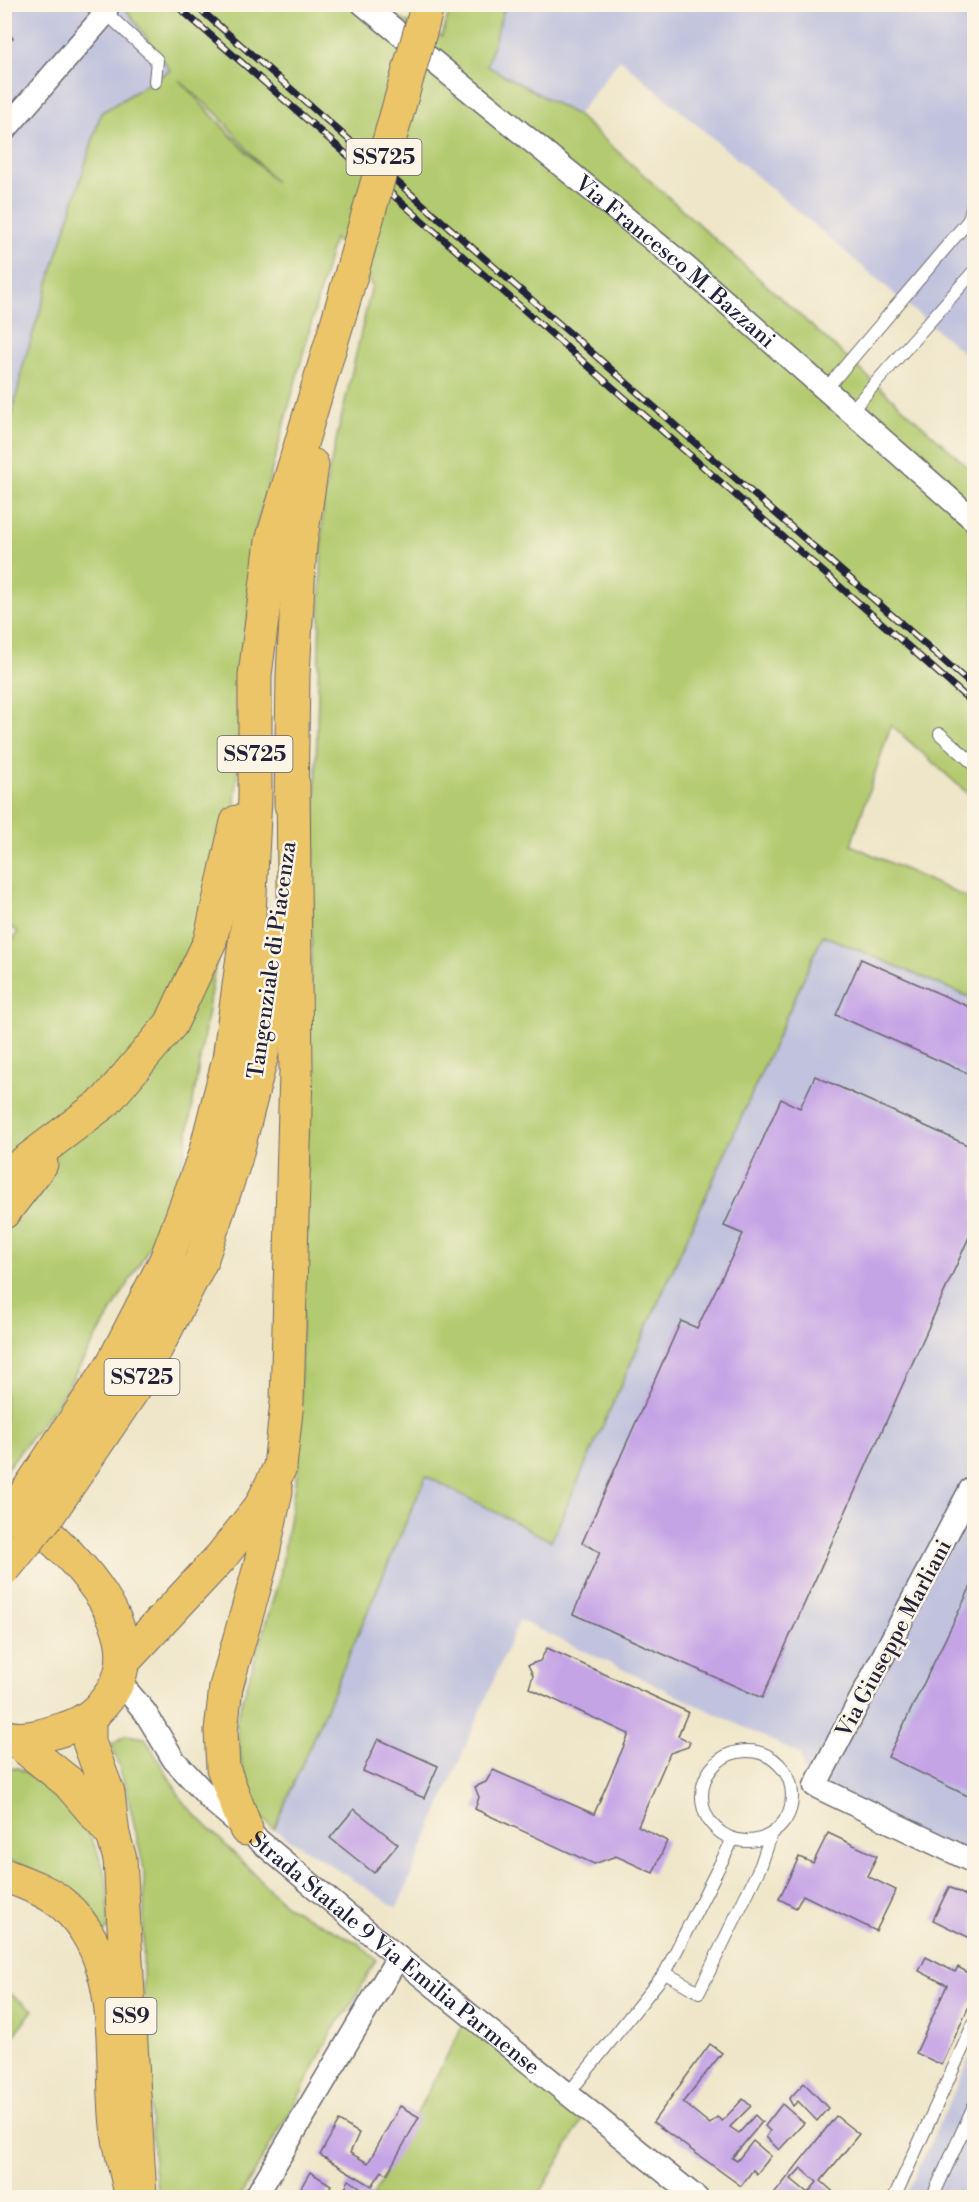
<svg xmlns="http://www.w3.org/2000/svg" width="979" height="2202" font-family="'Libre Bodoni',serif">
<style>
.industrial{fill:#c1c2dd}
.green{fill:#b3cb70;stroke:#6a7656;stroke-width:1.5;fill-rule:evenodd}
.building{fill:#c5a4e6;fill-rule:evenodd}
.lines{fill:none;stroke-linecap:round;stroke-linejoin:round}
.service-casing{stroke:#6a676d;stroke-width:14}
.minor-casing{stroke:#6a676d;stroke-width:25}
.primary-casing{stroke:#6a676d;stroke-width:35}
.trunk-casing{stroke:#6a676d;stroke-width:35}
.service{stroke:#fff;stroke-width:12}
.minor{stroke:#fff;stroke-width:22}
.primary{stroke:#edc569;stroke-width:33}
.trunk{stroke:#edc569;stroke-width:33}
.rail-casing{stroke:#22223b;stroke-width:7}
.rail{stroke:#fcf5e5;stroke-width:4.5;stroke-dasharray:14;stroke-linecap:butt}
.trunk-bridge-casing{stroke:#6a676d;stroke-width:35;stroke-linecap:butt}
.trunk-bridge{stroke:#edc569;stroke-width:33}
.labels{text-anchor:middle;stroke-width:5;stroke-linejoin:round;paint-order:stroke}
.shield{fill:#fcf5e5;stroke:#63616e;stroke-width:1.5}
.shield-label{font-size:21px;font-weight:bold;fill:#22223b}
.street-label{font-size:22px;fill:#22223b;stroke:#fcf5e5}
</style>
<rect width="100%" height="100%" fill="#fcf5e5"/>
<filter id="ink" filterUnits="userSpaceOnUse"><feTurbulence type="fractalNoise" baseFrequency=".0167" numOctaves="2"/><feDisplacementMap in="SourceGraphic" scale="12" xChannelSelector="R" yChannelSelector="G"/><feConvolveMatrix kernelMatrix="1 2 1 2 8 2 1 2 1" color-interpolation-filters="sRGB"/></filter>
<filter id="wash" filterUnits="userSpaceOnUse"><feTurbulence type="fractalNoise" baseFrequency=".008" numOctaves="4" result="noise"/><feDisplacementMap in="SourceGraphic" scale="24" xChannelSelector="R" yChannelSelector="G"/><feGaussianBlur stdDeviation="1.35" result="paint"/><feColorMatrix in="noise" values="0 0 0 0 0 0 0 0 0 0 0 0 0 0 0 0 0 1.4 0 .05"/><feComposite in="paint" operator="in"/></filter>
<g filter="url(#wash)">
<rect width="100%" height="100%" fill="#efe6c9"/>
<g class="industrial">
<path d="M 5,5 L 123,5 L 170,70 L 101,114 L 23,366 L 5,450 Z"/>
<path d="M 505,5 L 974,5 L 974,362 L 620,59 L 577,115 L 487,66 Z"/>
<path d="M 823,935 L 974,999 L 974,1868 L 808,1791 L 800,1754 L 519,1620 L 397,1908 L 274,1829 L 426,1476 L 552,1540 Z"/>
<path d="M 974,2050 L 974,2197 L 905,2197 Z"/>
</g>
<g class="green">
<path d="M 123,5 L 365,5 L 442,36 L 451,5 L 505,5 L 487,66 L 577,115 L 974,472 L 974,799 L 891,725 L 851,845 L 974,901 L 974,999 L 823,935 L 551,1541 L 426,1476 L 274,1829 L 254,1811 L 243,1775 L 236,1721 L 280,1576 L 298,1466 L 323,497 L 372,285 L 334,238 L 256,529 L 229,880 L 177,1200 L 59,1401 L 5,1471 L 4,952 L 18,932 L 4,922 L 5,450 L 23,366 L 101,113 L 170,70 ZM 179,80 L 218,115 L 275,182 Z"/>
<path d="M 126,1735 L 145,1738 L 184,1803 L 286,1906 L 358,1943 L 376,1960 L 350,2007 L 333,2029 L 303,2089 L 240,2197 L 158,2197 L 154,2167 L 143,1985 L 144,1869 L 127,1793 L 112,1744 Z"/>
<path d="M 18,1768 C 63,1796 90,1821 105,1874 C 110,1891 107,1913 108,1930 L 102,1933 L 28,1867 L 5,1859 L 4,1769 Z"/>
<path d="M 5,1990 L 33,2010 L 5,2048 Z"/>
<path d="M 469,2014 L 588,2110 L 538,2197 L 372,2198 Z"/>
</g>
<g id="blocks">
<g class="building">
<path d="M 4,30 L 13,38 L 4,48 Z"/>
<path d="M 861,959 L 974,1009 L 974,1076 L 836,1015 Z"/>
<path d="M 815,1076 L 974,1148 L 974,1226 L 762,1698 L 573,1614 L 600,1552 L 582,1543 L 681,1321 L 697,1328 L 743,1234 L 724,1226 L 781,1099 L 800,1108 Z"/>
<path d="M 974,1580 L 974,1799 L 888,1757 Z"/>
<path d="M 547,1648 L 688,1712 L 678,1736 L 690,1742 L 688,1747 L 670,1753 L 638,1826 L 667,1841 L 653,1873 L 616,1856 L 594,1864 L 475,1809 L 479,1797 L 475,1787 L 486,1782 L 493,1770 L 594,1814 L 629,1734 L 529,1688 L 533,1675 L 528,1665 L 540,1661 Z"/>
<path d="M 378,1739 L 438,1766 L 424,1798 L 363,1771 Z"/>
<path d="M 354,1809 L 398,1844 L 374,1873 L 330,1838 Z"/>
<path d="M 828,1833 L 877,1856 L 867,1876 L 896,1890 L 876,1931 L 803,1895 L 796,1908 L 779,1899 L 799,1857 L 813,1863 Z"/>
<path d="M 949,1887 L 974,1900 L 974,1940 L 933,1920 Z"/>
<path d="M 926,1957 L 955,1972 L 958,1967 L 974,1976 L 974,1995 L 942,2065 L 916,2053 L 947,1985 L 919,1971 Z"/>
<path d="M 710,2044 L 722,2053 L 683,2102 L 710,2124 L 717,2117 L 722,2121 L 743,2099 L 751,2106 L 730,2127 L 739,2133 L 755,2115 L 762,2122 L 732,2158 L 737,2161 L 753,2141 L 771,2156 L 757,2174 L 753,2170 L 741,2186 L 653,2122 Z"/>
<path d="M 804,2083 L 828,2108 L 817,2121 L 798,2101 L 793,2106 L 789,2099 Z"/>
<path d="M 782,2104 L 804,2123 L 779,2150 L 766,2137 L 770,2131 L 765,2126 Z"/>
<path d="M 400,2106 L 419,2117 L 387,2174 L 382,2171 L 372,2186 L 320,2155 L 339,2121 L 359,2133 L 350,2153 L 368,2163 Z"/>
<path d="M 836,2116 L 859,2134 L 821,2181 L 840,2198 L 771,2198 ZM 801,2168 L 817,2182 L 808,2193 L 791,2179 Z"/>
<path d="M 310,2172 L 331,2185 L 324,2198 L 295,2198 Z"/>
<path d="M 349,2180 L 373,2196 L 372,2198 L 345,2198 L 348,2192 L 344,2190 Z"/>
</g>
</g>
</g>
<g filter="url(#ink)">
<use href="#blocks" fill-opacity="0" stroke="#6a676d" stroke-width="1.5"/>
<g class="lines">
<defs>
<g id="service">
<path d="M 106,13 L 157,60 L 155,82"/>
<path d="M 974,199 L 969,220 L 974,233"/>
<path d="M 826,389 L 969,220"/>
<path d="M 851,411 L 974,271"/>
<path d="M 940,734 L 974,764"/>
<circle cx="747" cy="1796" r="45"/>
<path d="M 665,1973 L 699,1992 L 761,1865 L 771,1835"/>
<path d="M 568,2094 L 665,1973 L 733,1839"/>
<path d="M 894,2198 L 974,2023"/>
<path d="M 932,2198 L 974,2106"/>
</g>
<g id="minor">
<path id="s1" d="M 363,4 L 686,267 L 974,520"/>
<path d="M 4,131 L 106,13 L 97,4"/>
<path d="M 974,1492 L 970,1490 L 815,1786 L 974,1862"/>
<path id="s2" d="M 119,1681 L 145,1712 L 174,1760 L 213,1802 L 398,1957 L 697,2198"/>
<path d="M 255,2198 L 398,1957"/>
</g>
<g id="primary">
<path d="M 89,1719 L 89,1742 L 108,1793 L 113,1835"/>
<path d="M 4,1736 C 23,1743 48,1734 67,1728 C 87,1721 100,1710 112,1692 C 154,1628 64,1544 17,1509"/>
<path d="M 14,1739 L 68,1782 L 113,1835 L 120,1859 L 140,2196"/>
</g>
<g id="trunk">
<path d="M 291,805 L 293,675 L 300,545 L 312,465"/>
<path d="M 205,1154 L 229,1059 L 249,913 L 255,798 L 255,675 L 272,541 L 341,310"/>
<path d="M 235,1160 L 262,1054 L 278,931"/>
<path d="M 4,1178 L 106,1101 L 171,1024 L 210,941 L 237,822"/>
<path d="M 4,1212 L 41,1164"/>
<path d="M 123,1662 L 221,1557 L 261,1506 L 280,1467 L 287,1402 L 296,1071 L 293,784"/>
<path d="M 246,1829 L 223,1768 L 221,1731 L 226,1687 L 260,1567 L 276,1491"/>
<path d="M 4,1875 C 25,1883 48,1891 65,1906 C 126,1963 109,2051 117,2126 C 120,2150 127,2174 132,2198"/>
</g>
</defs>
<use href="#service" class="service-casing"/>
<use href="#minor" class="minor-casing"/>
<use href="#primary" class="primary-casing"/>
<use href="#trunk" class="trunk-casing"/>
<use href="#service" class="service"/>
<use href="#minor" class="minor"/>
<use href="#primary" class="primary"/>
<use href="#trunk" class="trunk"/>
<defs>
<g id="rail">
<path d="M 175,4 L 974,704"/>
<path d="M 194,4 L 974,687"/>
</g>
</defs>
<use href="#rail" class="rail-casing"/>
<use href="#rail" class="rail"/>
<defs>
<g id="trunk-bridge">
<path d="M 341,310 L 428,4"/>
<path d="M 4,1519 L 25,1495 L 112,1365 L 166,1260 L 205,1154"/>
<path d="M 4,1569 L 49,1514 L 141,1378 L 201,1261 L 235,1160"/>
</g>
</defs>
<use href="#trunk-bridge" class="trunk-bridge-casing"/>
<use href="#trunk-bridge" class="trunk-bridge"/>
</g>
</g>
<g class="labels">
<g class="shield">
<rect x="346.5" y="139" width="75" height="36" rx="4.5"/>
<rect x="217.5" y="736" width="75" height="36" rx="4.5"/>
<rect x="104.5" y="1359" width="75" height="36" rx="4.5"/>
<rect x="105.5" y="1998" width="51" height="36" rx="4.5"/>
</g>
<g class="shield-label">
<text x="384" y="164">SS725</text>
<text x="255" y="761">SS725</text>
<text x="142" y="1384">SS725</text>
<text x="131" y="2023">SS9</text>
</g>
<g class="street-label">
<text dy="8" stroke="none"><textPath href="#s1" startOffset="405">Via Francesco M. Bazzani</textPath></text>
<text transform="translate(271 960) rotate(-82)" y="8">Tangenziale di Piacenza</text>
<text transform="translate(893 1638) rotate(-62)" y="8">Via Giuseppe Marliani</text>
<text dy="8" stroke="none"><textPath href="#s2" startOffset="390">Strada Statale 9 Via Emilia Parmense</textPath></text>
</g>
</g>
<rect width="979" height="2202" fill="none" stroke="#fcf5e5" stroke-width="24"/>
</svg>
